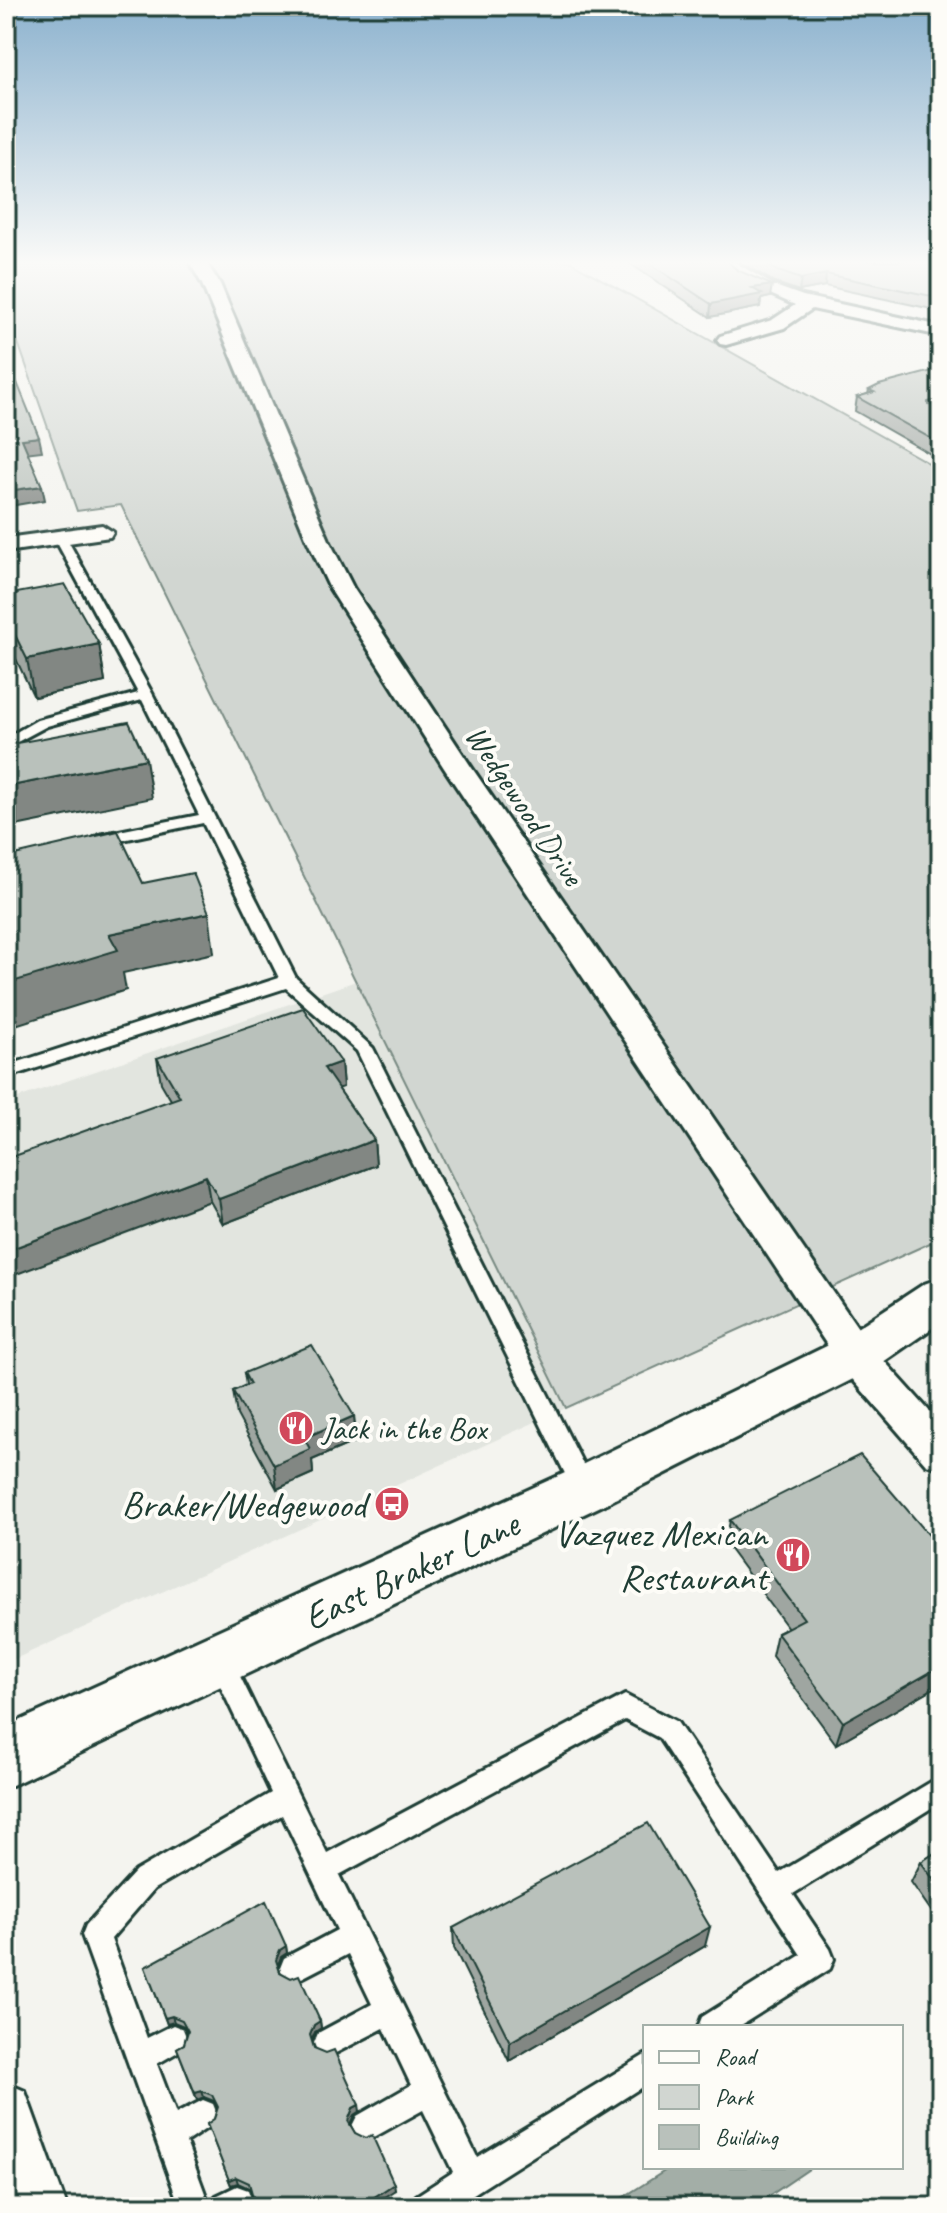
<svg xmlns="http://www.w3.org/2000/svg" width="947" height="2213" font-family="Caveat,sans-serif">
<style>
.built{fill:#e2e5df}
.green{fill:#d1d6d1;stroke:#788a82;stroke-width:2}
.water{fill:#a3aea7;stroke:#6e8179;stroke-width:2}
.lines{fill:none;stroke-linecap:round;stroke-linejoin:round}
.service-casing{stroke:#1f3d34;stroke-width:6}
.minor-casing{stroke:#1f3d34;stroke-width:6}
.secondary-casing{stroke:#1f3d34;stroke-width:6}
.service{fill:#fdfcf7;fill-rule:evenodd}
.minor{fill:#fdfcf7;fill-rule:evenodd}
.secondary{fill:#fdfcf7;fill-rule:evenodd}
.wall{fill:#9fa6a1;stroke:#1f3d34;stroke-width:2}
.shaded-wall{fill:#828783;stroke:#1f3d34;stroke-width:2}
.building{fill:#b9c1bb;stroke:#1f3d34;stroke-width:2}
.labels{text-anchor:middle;stroke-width:8;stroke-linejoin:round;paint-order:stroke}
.street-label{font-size:32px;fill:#1f3d34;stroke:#fdfcf7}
.poi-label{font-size:32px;fill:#1f3d34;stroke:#fdfcf7;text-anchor:start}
.near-poi-label{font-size:38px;fill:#1f3d34;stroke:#fdfcf7;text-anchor:end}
.near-street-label{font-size:38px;fill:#1f3d34;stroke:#fdfcf7}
</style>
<rect width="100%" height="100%" fill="#f4f4ef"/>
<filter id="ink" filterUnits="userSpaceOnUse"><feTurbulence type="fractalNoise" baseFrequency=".0125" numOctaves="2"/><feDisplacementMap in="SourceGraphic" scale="16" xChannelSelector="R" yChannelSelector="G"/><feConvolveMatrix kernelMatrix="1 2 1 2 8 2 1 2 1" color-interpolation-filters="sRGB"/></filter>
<g filter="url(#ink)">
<path class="built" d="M 356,981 L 566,1408 L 6,1663 L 6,1102 Z"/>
<path class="green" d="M 6,261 L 569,261 L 941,470 L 941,1238 L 566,1408 L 121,505 L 77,511 L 6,308 Z"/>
<path class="water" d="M 671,2167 L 812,2167 L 753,2207 L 608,2207 Z"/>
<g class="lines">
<defs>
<g id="service">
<path d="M 61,535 L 67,539 L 153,695 L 296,978 L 373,1048 L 592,1482 L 595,1489 L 592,1496 L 584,1498 L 576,1496 L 357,1051 L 286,988 L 6,1078 L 6,1066 L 279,978 L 203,823 L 99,845 L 91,840 L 99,835 L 199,815 L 142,700 L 47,726 L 6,748 L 6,738 L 37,720 L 138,693 L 55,539 Z"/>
<path d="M 220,1649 L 228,1652 L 327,1853 L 625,1695 L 677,1722 L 779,1873 L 941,1776 L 941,1802 L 793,1894 L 830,1949 L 834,1959 L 830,1969 L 738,2027 L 698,2027 L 702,2017 L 801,1955 L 659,1738 L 625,1720 L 339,1875 L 477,2157 L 645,2055 L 645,2085 L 453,2207 L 412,2207 L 416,2196 L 453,2172 L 423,2110 L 367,2141 L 357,2136 L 352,2126 L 357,2116 L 411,2085 L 384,2028 L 328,2057 L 318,2053 L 314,2043 L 318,2033 L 372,2004 L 348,1954 L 294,1982 L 284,1978 L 280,1968 L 284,1958 L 337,1930 L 282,1815 L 154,1889 L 111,1939 L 147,2038 L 173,2025 L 183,2029 L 187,2039 L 183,2049 L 157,2064 L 176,2114 L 203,2100 L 213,2104 L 217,2114 L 213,2124 L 186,2142 L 210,2207 L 180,2207 L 82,1935 L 86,1925 L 136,1871 L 271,1793 L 208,1660 L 212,1652 Z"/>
<path d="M 237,2186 L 248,2190 L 252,2201 L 249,2207 L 212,2207 L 216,2196 Z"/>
</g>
<g id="minor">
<path d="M 189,261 L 205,261 L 220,284 L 329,540 L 354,589 L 472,768 L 869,1344 L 941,1424 L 941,1469 L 926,1464 L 841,1366 L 444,768 L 330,589 L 307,540 L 202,284 Z"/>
<path d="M 714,261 L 733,261 L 775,286 L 803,296 L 941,326 L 941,336 L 812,309 L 784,328 L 726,345 L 720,344 L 717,340 L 720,336 L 772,320 L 795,305 L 738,280 Z"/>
<path d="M 102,525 L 113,532 L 110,537 L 6,552 L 6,538 Z"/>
<path d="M 6,2083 L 25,2091 L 67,2207 L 11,2207 L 6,2193 Z"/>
</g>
<path id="secondary" d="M 941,1278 L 941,1322 L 873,1369 L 603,1505 L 6,1788 L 6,1727 L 565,1473 L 837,1341 L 924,1284 Z"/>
</defs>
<use href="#service" class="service-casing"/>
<use href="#minor" class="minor-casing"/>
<use href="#secondary" class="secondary-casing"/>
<use href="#service" class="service"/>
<use href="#minor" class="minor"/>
<use href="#secondary" class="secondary"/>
</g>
<g class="wall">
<path d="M 626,261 L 727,261 L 770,297 L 761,299 L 760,307 L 710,317 Z"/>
<path d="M 738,261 L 941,261 L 941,311 L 825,286 L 799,291 L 776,283 Z"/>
<path d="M 941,376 L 941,460 L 855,411 L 857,397 L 868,394 L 869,390 Z"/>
<path d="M 6,595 L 99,644 L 105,682 L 34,697 L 6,638 Z"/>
<path d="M 157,1058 L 341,1062 L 343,1087 L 338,1088 L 374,1140 L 376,1165 L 223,1224 L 210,1201 L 171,1100 L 161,1083 Z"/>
<path d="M 244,1373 L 354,1416 L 356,1441 L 312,1460 L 313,1473 L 277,1489 L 237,1415 L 233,1391 L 246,1385 Z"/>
<path d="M 730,1520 L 941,1549 L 941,1684 L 836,1744 L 772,1656 L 777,1633 L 788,1628 L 726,1544 Z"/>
<path d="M 941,1849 L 941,1925 L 911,1882 L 921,1862 Z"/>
<path d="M 453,1928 L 705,1946 L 509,2061 L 454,1948 Z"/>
<path d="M 286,1946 L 287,1953 L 281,1957 L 278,1966 L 280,1972 L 320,2021 L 321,2028 L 315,2032 L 312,2041 L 314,2048 L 360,2111 L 354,2115 L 350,2125 L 355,2133 L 394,2184 L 395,2190 L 247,2204 L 253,2197 L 251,2189 L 238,2183 L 231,2185 L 207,2124 L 214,2119 L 217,2108 L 214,2101 L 204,2097 L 197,2100 L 177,2048 L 184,2044 L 187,2032 L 184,2026 L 174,2022 L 167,2024 L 145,1967 Z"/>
</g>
<g class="shaded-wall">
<path d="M 826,274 L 825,286 L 799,291 L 801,279 Z"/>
<path d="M 772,285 L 770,297 L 761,299 L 760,307 L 710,317 L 711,304 L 752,288 Z"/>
<path d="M 941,399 L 941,413 L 925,416 L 928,402 Z"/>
<path d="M 39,437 L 42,451 L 25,453 L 22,439 Z"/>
<path d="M 42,486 L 45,500 L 10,506 L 7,491 Z"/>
<path d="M 99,644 L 105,682 L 34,697 L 27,659 Z"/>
<path d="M 146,759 L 152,798 L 6,828 L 6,787 Z"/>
<path d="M 209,913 L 214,953 L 123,973 L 126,990 L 6,1028 L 6,984 L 109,934 Z"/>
<path d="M 341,1062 L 343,1087 L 326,1093 L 324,1068 Z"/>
<path d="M 374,1140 L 376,1165 L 223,1224 L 219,1199 Z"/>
<path d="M 206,1176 L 210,1201 L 6,1278 L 6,1251 Z"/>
<path d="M 354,1416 L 356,1441 L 312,1460 L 313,1473 L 277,1489 L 274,1465 L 304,1438 Z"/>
<path d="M 941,1666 L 941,1684 L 836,1744 L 843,1722 Z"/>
<path d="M 710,1927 L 705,1946 L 509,2061 L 510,2042 Z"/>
<path d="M 286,1946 L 287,1953 L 281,1957 L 277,1967 L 276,1960 L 280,1950 Z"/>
<path d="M 172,2016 L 174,2022 L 167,2024 L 165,2018 Z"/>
<path d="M 320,2021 L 321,2028 L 315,2032 L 311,2042 L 310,2035 L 314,2025 Z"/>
<path d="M 202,2091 L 204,2097 L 197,2100 L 195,2093 Z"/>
<path d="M 359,2105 L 360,2111 L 354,2115 L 349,2127 L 348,2121 L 353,2108 Z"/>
<path d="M 236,2177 L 238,2183 L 231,2185 L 229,2180 Z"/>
<path d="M 394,2184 L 395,2190 L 369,2207 L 359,2207 Z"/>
</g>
<g class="building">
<path d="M 646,261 L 727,261 L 737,270 L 772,285 L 752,288 L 762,294 L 711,304 Z"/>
<path d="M 761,261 L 941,261 L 941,298 L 826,274 L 801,279 L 778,271 Z"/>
<path d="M 6,365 L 10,365 L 39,437 L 22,439 L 42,486 L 7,491 L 6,489 Z"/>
<path d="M 932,371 L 941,376 L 941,399 L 928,402 L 928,405 L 941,406 L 941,444 L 857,397 L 874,392 L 869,390 L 879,385 Z"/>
<path d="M 65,584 L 99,644 L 27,659 L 6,617 L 6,595 Z"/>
<path d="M 129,722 L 146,759 L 6,787 L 6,745 Z"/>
<path d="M 118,831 L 143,883 L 193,873 L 209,913 L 109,934 L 118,950 L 6,984 L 6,857 Z"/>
<path d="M 303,1008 L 341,1062 L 324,1068 L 374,1140 L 219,1199 L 206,1176 L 6,1251 L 6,1159 L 180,1097 L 157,1058 Z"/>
<path d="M 312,1345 L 354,1416 L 304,1438 L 310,1449 L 274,1465 L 233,1391 L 250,1384 L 244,1373 Z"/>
<path d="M 860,1455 L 941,1549 L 941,1666 L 843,1722 L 777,1633 L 804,1619 L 730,1520 Z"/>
<path d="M 648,1823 L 710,1927 L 510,2042 L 453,1928 Z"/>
<path d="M 941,1849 L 941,1890 L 921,1862 Z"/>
<path d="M 266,1901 L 286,1946 L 280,1950 L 276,1960 L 280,1972 L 291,1978 L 299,1975 L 320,2021 L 314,2025 L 310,2035 L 314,2048 L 326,2053 L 334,2050 L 359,2105 L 353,2108 L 348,2121 L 355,2133 L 365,2138 L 372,2135 L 394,2184 L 359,2207 L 240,2207 L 239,2204 L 247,2204 L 253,2197 L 249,2183 L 236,2177 L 229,2180 L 207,2124 L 214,2119 L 218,2107 L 212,2095 L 202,2091 L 195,2093 L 177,2048 L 184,2044 L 188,2031 L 182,2020 L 172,2016 L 165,2018 L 145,1967 Z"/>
</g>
</g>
<linearGradient id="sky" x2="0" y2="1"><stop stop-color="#8cb2ce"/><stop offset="0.46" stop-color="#fafaf8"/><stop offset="1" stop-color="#fafaf8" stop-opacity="0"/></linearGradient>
<rect width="947" height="571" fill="url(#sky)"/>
<defs>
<symbol id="restaurant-disc" viewBox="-11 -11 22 22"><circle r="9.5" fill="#d1495b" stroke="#fdfcf7"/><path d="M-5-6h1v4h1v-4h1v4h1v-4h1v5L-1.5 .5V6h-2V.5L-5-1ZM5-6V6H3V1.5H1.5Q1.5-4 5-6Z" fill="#fff"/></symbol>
<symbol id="bus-disc" viewBox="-11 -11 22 22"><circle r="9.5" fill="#d1495b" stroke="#fdfcf7"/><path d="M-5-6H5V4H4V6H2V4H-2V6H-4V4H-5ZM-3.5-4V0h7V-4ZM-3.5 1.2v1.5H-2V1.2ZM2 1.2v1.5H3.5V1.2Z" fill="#fff"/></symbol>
</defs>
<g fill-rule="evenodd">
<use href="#restaurant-disc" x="276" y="1408" width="40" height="40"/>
<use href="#bus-disc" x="372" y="1484" width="40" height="40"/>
<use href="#restaurant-disc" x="773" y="1535" width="40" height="40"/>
</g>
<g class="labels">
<g class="street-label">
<text transform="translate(525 805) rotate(56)" y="11">Wedgewood Drive</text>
</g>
<g class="poi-label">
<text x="322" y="1439">Jack in the Box</text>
</g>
<g class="near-poi-label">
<text x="366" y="1517">Braker/Wedgewood</text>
<text x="767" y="1546">Vazquez Mexican<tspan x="767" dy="44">Restaurant</tspan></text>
</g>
<g class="near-street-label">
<text transform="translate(411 1570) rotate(-25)" y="13">East Braker Lane</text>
</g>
</g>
<rect width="947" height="2213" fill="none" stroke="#fdfcf7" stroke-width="32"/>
<rect x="16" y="16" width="915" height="2181" fill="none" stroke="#1f3d34" stroke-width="3" filter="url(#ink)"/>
<rect x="643" y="2025" width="260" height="144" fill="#fdfcf7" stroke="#a4b0a9" stroke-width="2"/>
<rect x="659" y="2051" width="40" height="12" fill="#fdfcf7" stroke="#a4b0a9" stroke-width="2"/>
<text x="715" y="2065" font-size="24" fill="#1f3d34">Road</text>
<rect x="659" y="2085" width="40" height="24" fill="#d1d6d1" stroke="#a4b0a9" stroke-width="2"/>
<text x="715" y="2105" font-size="24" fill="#1f3d34">Park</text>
<rect x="659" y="2125" width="40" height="24" fill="#b9c1bb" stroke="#a4b0a9" stroke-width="2"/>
<text x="715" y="2145" font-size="24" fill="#1f3d34">Building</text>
</svg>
